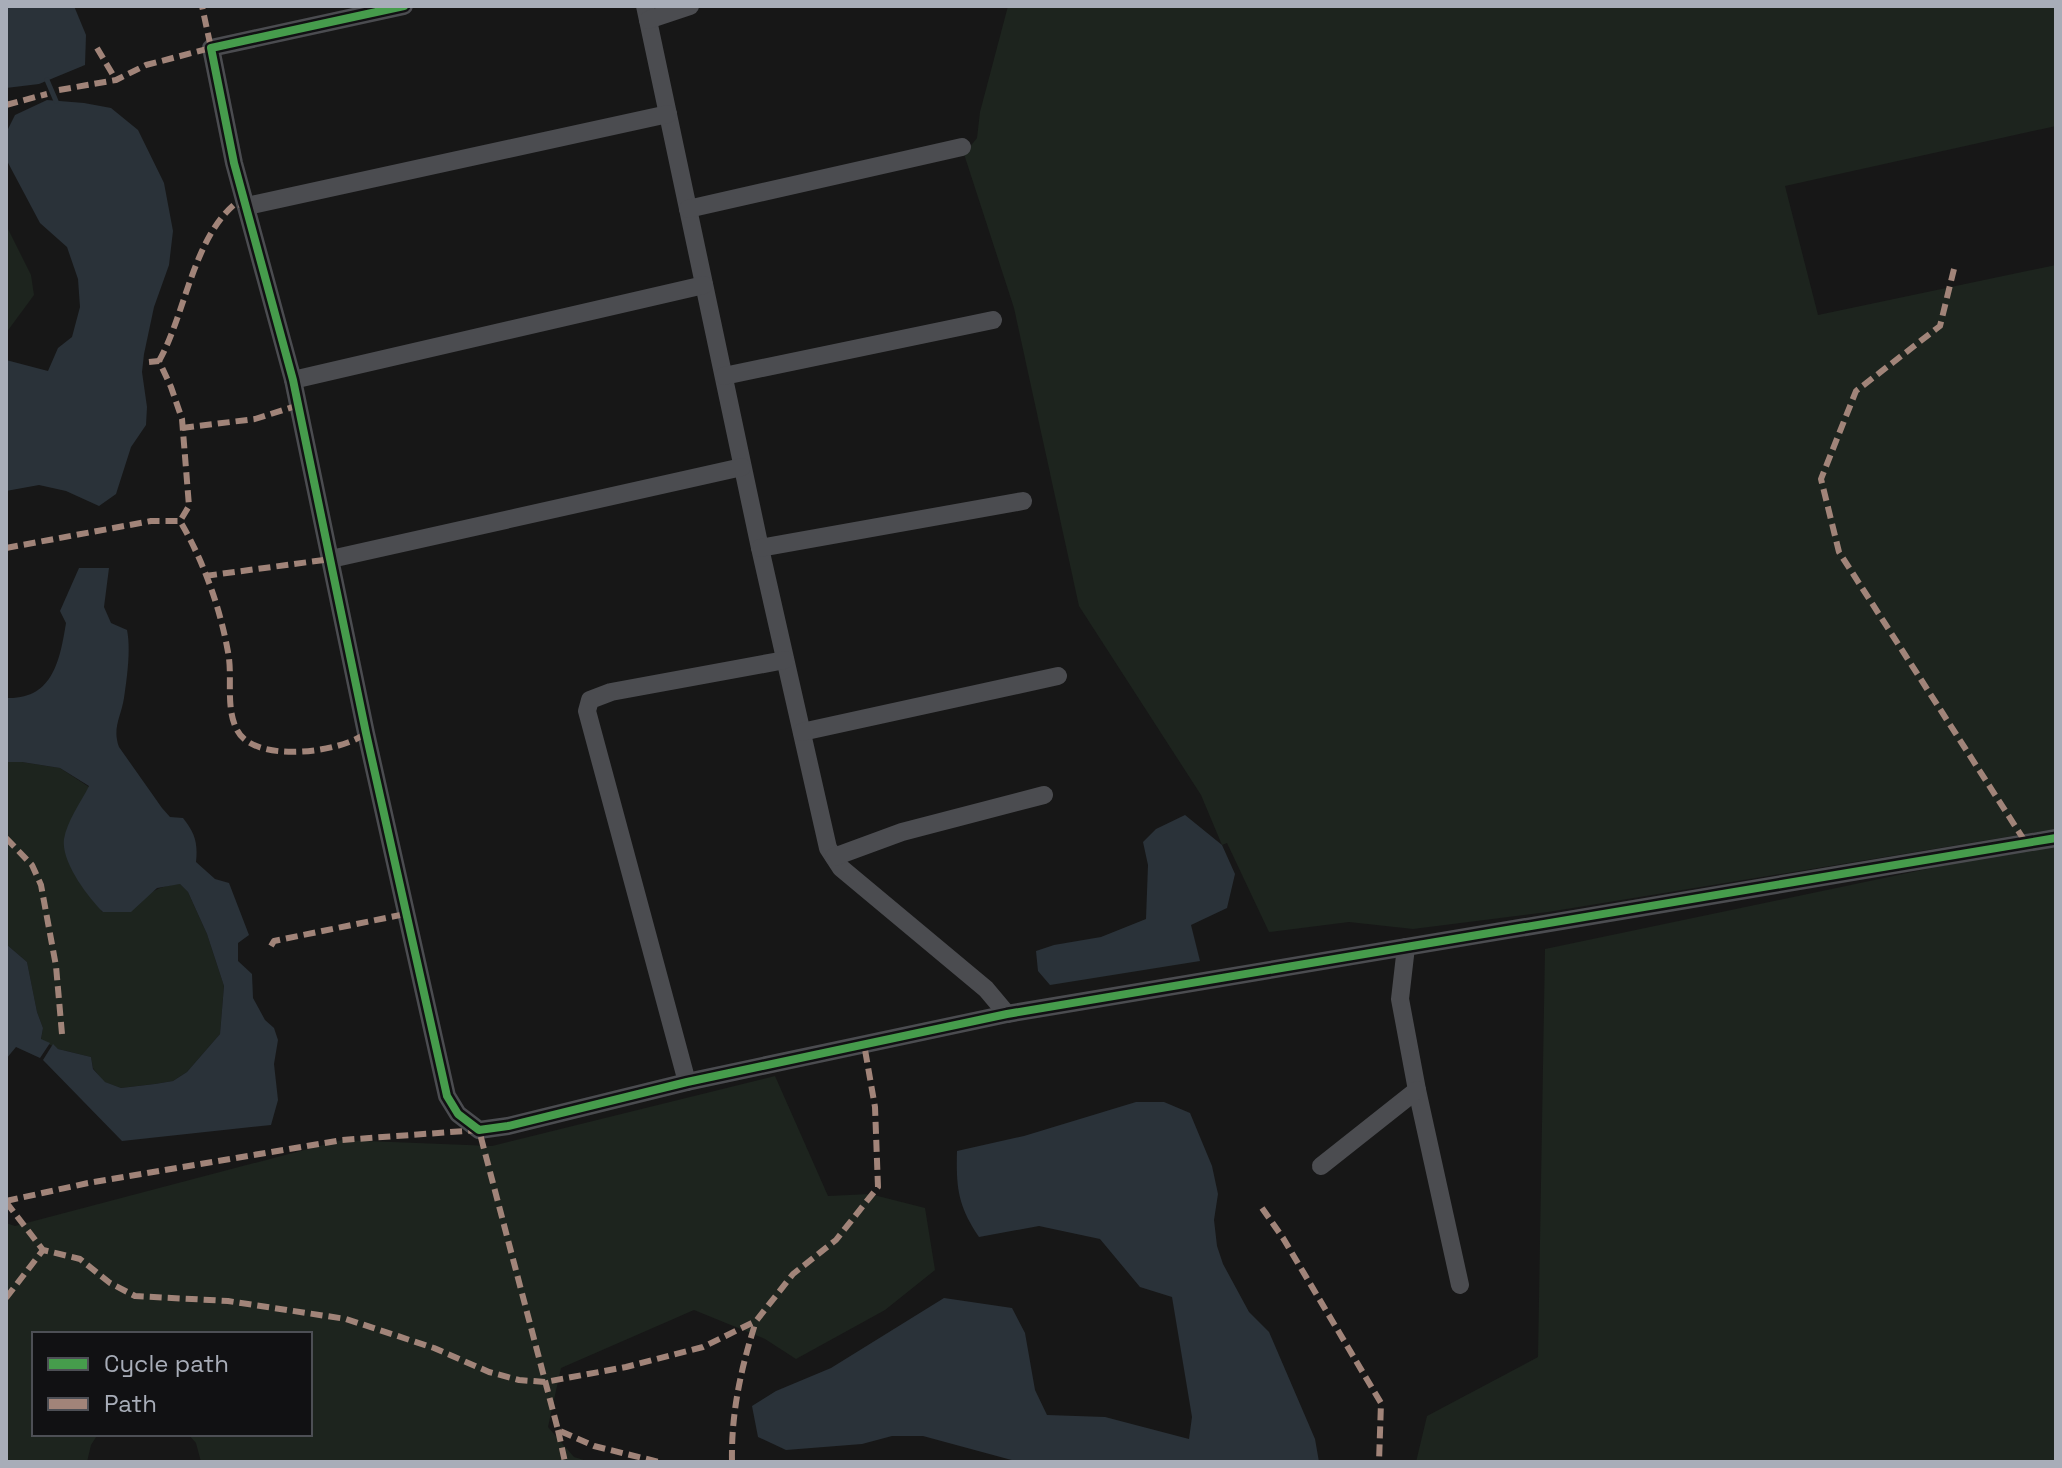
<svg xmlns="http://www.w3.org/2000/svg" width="2062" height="1468" font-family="'Space Grotesk',sans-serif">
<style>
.green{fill:#1d241e}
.water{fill:#2a3239}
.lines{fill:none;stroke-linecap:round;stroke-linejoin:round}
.stream{stroke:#2a3239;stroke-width:5}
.minor{stroke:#4b4c50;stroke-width:18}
.quiet{stroke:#a18479;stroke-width:6;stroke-dasharray:12 6;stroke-linecap:butt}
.cycleway-casing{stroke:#111113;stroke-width:13}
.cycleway{stroke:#469c4c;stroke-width:8}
</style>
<rect width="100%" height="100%" fill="#171717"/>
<g class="green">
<path d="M 1008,6 L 2056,6 L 2056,126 L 1785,186 L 1818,315 L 2056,265 L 2056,829 L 1548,912 L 1413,929 L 1349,922 L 1269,932 L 1227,843 L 1222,845 L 1201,795 L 1079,606 L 1014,308 L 964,154 L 977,138 L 980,112 Z"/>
<path d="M 6,225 L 31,275 L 34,295 L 6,333 Z"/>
<path d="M 6,762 L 22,762 L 60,768 L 89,787 L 70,825 L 102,912 L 130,912 C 145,895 158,885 180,884 L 188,892 L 207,934 L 224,986 L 220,1034 L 187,1072 L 173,1081 L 155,1084 L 121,1088 L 104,1082 L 93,1068 L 91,1057 L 58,1049 L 41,1040 L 43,1028 L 37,1012 L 27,962 L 6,944 Z"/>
<path d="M 2056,842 L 2056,1462 L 1416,1462 L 1427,1416 L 1538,1357 L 1545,949 Z"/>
<path d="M 775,1076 L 828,1196 L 870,1194 L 925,1208 L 935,1270 L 885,1310 L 796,1359 L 765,1339 L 694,1310 L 561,1368 L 548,1427 L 574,1457 L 590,1462 L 201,1462 L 196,1443 L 188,1434 L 310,1434 L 310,1334 L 34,1334 L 34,1434 L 98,1434 L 91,1445 L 87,1462 L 6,1462 L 6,1223 L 15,1226 L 342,1140 L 492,1146 Z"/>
</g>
<g class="water">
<path d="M 6,6 L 74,6 L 86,35 L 85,65 L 39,84 L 6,88 Z"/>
<path d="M 47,100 L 84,103 L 111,108 L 138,130 L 164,183 L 173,231 L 169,265 L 154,307 L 144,354 L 142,372 L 147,407 L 146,425 L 131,447 L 116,494 L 99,506 L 66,491 L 39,485 L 6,491 L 6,360 L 48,371 L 58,348 L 72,337 L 80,307 L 78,279 L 67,247 L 40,223 L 6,159 L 6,133 L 15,115 Z"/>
<path d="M 79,568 L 109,568 L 104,607 L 111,623 L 127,630 C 131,649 127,678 124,698 C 121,717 112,728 119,747 L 162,808 L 170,817 L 183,818 C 195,833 198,843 196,862 L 215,879 L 229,883 L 249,935 L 238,943 L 238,961 L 252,974 L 253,998 L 265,1020 L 274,1028 L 278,1040 L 274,1064 L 278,1100 L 271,1125 L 122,1141 L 43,1060 L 53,1044 L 58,1049 L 91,1057 L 93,1069 L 105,1082 L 121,1088 L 155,1084 L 173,1081 L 187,1072 L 220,1034 L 224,986 L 207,934 L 188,892 L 180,884 L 157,888 L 131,912 L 103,912 C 88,897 61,862 64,839 C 67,821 81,802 89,786 L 60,768 L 22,762 L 6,762 L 6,698 C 53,700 60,660 66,623 L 60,611 Z"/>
<path d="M 1185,815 L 1222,845 L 1235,874 L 1227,908 L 1191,925 L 1200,961 L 1050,985 L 1038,971 L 1036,951 L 1054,945 L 1101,937 L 1146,919 L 1148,865 L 1143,842 L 1156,829 Z"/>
<path d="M 6,944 L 27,962 L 37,1012 L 43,1028 L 41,1039 L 50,1043 L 40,1058 L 16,1047 L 6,1059 Z"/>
<path d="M 1136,1102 L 1164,1102 L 1190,1113 L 1212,1166 L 1218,1194 L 1214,1220 L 1217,1246 L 1223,1264 L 1249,1312 L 1269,1332 L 1315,1439 L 1319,1462 L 1019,1462 L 923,1436 L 892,1436 L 862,1444 L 786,1450 L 758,1437 L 752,1406 L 776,1391 L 831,1368 L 944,1298 L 1012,1308 L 1025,1333 L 1035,1390 L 1047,1415 L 1105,1417 L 1189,1439 L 1192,1417 L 1172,1297 L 1140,1287 L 1100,1239 L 1039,1226 L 979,1237 C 958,1206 956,1188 957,1151 L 1024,1136 Z"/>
</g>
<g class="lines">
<path class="stream" d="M 47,80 L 56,101"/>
<g class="minor">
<path d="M 404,6 L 211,48 L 234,163 L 293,380 L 366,733 L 447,1096 L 458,1114 L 479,1130 L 508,1126 L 687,1082 L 1007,1014 L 2056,838"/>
<path d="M 645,6 L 760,548 L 828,848 L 841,868 L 986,989 L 1007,1014"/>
<path d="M 648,20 L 690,6"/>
<path d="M 247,206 L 668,114"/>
<path d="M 688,209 L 962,147"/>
<path d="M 724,376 L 993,320"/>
<path d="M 293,380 L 704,285"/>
<path d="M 760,548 L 1023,501"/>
<path d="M 331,559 L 742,467"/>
<path d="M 802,732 L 1058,676"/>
<path d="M 834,857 L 902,832 L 1044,795"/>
<path d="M 1406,947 L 1400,999 L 1417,1090 L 1460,1285"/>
<path d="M 687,1082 L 587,711 L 590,700 L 611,692 L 785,660"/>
<path d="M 1321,1166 L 1417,1090"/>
</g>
<g class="quiet">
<path d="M 97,48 L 116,80"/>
<path d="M 59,90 L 116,80 L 146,65 L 211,48 L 202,6"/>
<path d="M 6,105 L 47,94"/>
<path d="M 1954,269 L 1940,326 L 1856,391 L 1821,479 L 1839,552 L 2026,843"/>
<path d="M 159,361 C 185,315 193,239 235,204 L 247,206"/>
<path d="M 149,362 L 159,361 L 171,387 L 182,419 L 189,506 L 180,521"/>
<path d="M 182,428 L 255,419 L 299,405"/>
<path d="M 6,548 L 151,521 L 180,521 C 203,560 220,607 228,652 C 233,677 225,707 237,730 C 254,764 341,753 366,733"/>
<path d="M 205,576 L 331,559"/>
<path d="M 6,838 L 32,865 L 41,885 L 56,966 L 62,1034"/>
<path d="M 271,946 L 274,941 L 405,914"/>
<path d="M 6,1201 L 88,1183 L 342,1140 L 479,1130 L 558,1430 L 594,1446 L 659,1462"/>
<path d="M 6,1202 L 43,1250 L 80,1259 L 110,1283 L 135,1296 L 228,1301 L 346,1319 L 434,1348 L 489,1372 L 519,1380 L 545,1382 L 626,1367 L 703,1347 L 756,1321 L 793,1274 L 836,1240 L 878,1187 L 875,1107 L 864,1044"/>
<path d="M 1262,1208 L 1283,1238 L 1381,1403 L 1379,1462"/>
<path d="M 6,1298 L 43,1250"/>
<path d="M 558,1430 L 565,1462"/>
<path d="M 732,1462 C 731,1413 741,1368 756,1321"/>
</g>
<defs>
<path id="cycleway" d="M 404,6 L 211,48 L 234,163 L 293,380 L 366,733 L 447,1096 L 458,1114 L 479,1130 L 508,1126 L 687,1082 L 1007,1014 L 2056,838"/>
</defs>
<use href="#cycleway" class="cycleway-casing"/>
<use href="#cycleway" class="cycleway"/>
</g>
<rect width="2062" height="1468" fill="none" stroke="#a8adb8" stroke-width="16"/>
<rect x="32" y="1332" width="280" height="104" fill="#111113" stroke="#4d4f55" stroke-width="2"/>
<rect x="48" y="1358" width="40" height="12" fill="#469c4c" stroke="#4d4f55" stroke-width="2"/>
<text x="104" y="1372" font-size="24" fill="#a8adb8">Cycle path</text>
<rect x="48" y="1398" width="40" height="12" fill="#a18479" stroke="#4d4f55" stroke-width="2"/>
<text x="104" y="1412" font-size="24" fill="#a8adb8">Path</text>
</svg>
